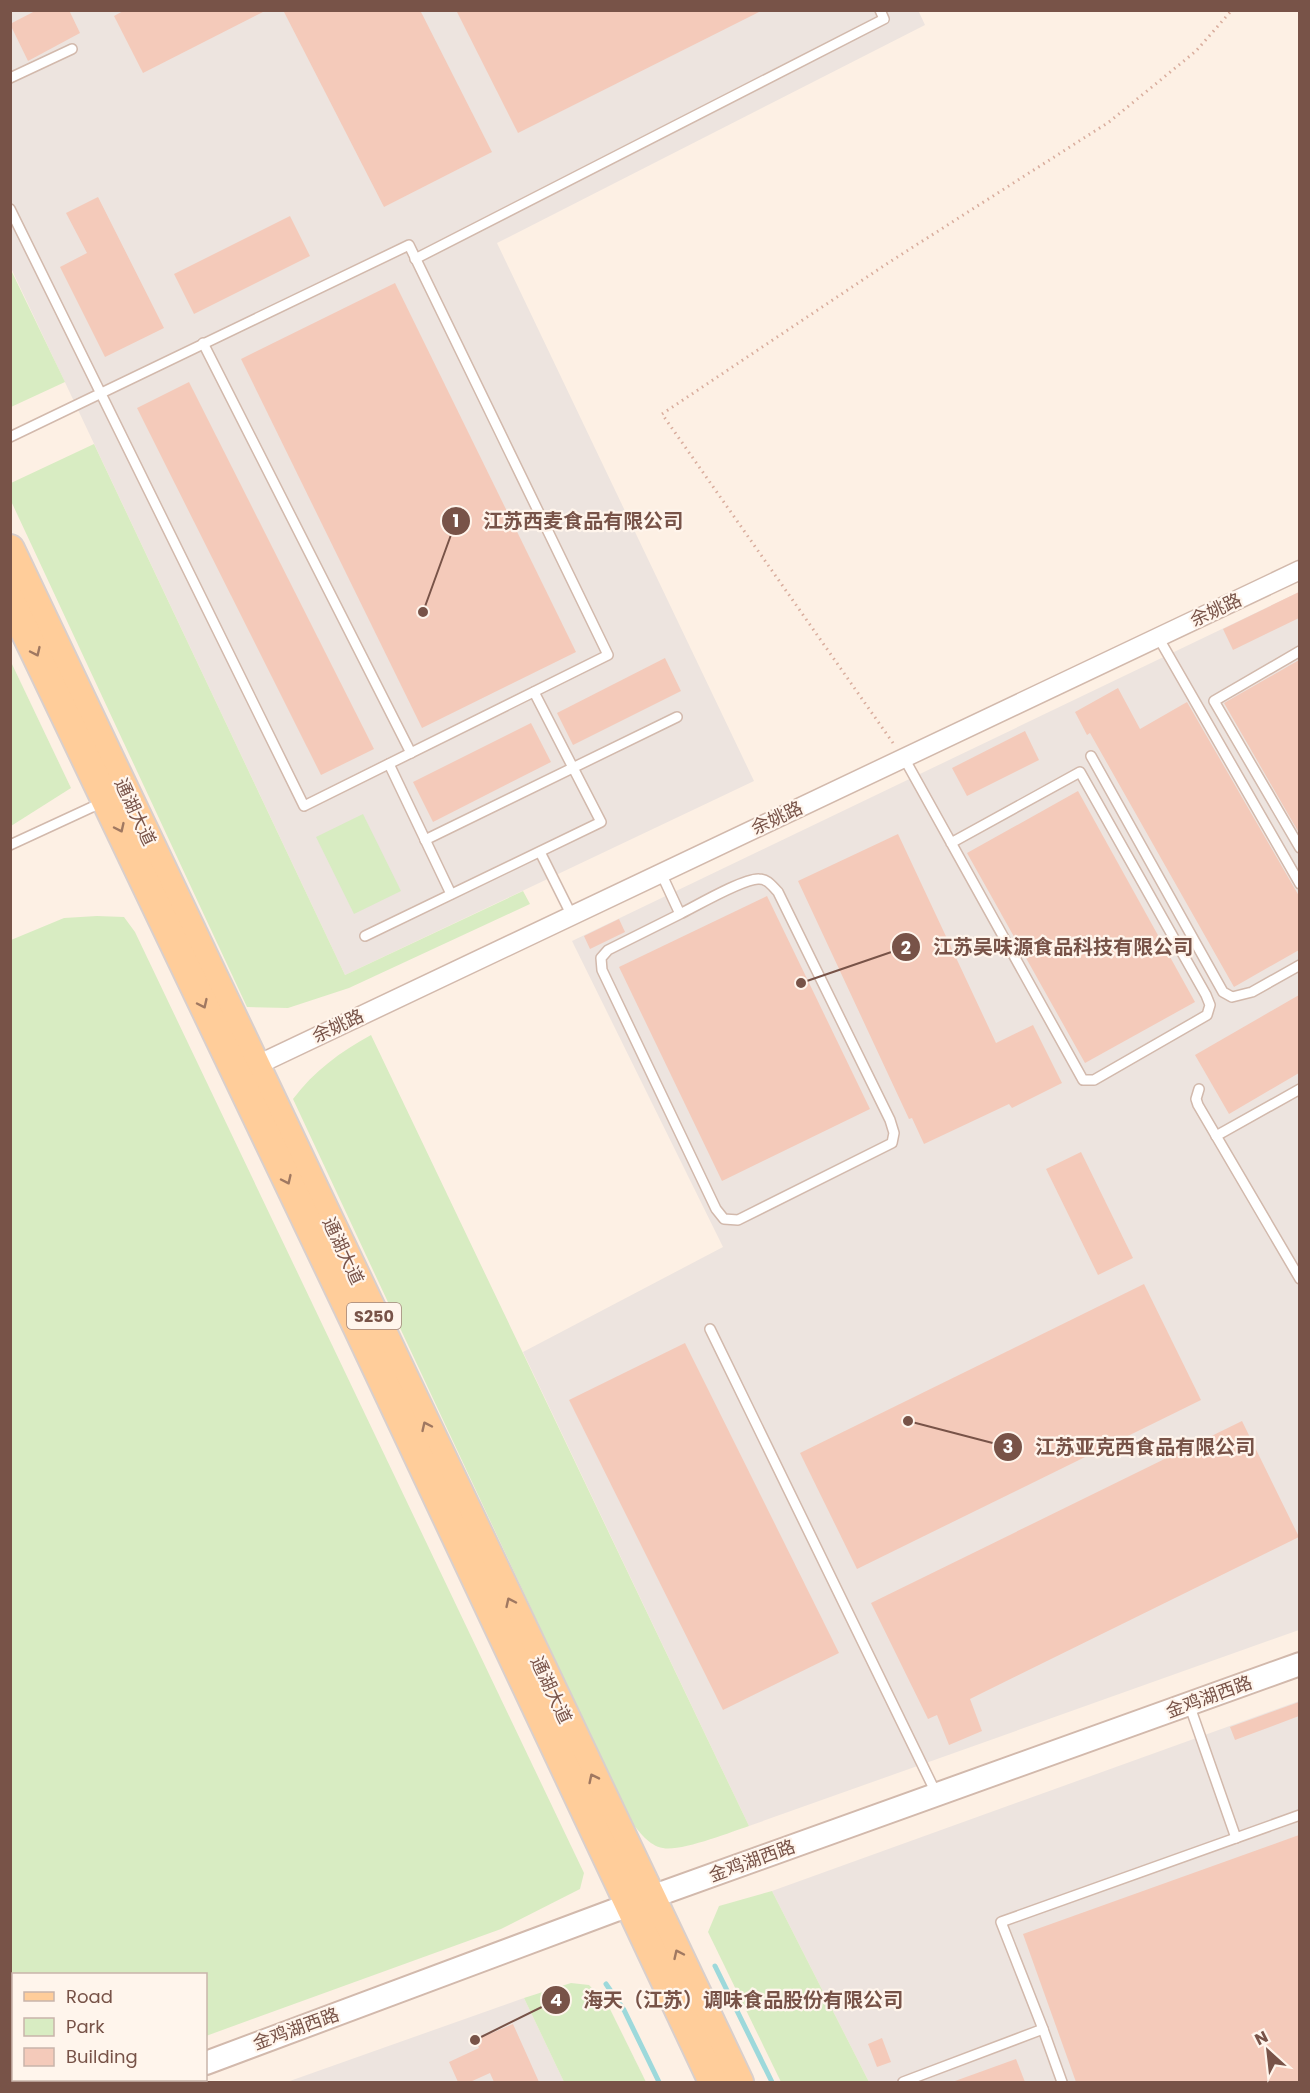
<svg xmlns="http://www.w3.org/2000/svg" width="1310" height="2093" font-family="Poppins,'Noto Sans SC',sans-serif">
<style>
.industrial{fill:#ede4df}
.green{fill:#d8ecc2}
.lines{fill:none;stroke-linecap:round;stroke-linejoin:round}
.stream{stroke:#9dd9db;stroke-width:5}
.building{fill:#f4caba}
.service-casing{stroke:#d2b9ac;stroke-width:12}
.minor-casing{stroke:#d2b9ac;stroke-width:21}
.tertiary-casing{stroke:#d2b9ac;stroke-width:26}
.primary-casing{stroke:#d9cfcc;stroke-width:32}
.path{stroke:#d9ad9d;stroke-width:3;stroke-dasharray:1.5 4.5;stroke-linecap:butt}
.service{stroke:#fff;stroke-width:9}
.minor{stroke:#fff;stroke-width:18}
.tertiary{stroke:#fff;stroke-width:22}
.primary{stroke:#ffcd9a;stroke-width:28}
.oneway{stroke:#a07861}
.labels{text-anchor:middle;stroke-width:4.5;stroke-linejoin:round;paint-order:stroke}
.shield{fill:#fff5ec;stroke:#a08479;stroke-width:1.5}
.shield-label{font-size:16px;font-weight:bold;fill:#785348}
.street-label{font-size:18px;fill:#785348;stroke:#fff5ec}
.leader{fill:none;stroke:#785348;stroke-width:2}
.callout-dot{fill:#785348;stroke:#fff5ec;stroke-width:2}
.mark-label{font-size:18px;text-anchor:middle;font-weight:bold;fill:#fff}
.callout-label{font-size:20px;text-anchor:middle;font-weight:bold;fill:#785348;stroke:#fff5ec;stroke-width:4.5;stroke-linejoin:round;paint-order:stroke}
</style>
<rect width="100%" height="100%" fill="#fdf0e4"/>
<g class="industrial">
<path d="M 918,10 L 925,25 L 497,243 L 754,781 L 345,975 L 11,268 L 11,11 Z"/>
<path d="M 1299,592 L 1299,1630 L 749,1826 L 523,1352 L 723,1247 L 572,941 Z"/>
<path d="M 1299,1701 L 1299,2082 L 869,2082 L 772,1891 Z"/>
<path d="M 524,1998 L 564,2082 L 287,2082 Z"/>
</g>
<g class="green">
<path d="M 10,268 L 65,382 L 11,407 L 10,407 Z"/>
<path d="M 94,444 L 345,975 L 523,891 L 530,904 L 349,988 L 288,1008 L 247,1007 L 11,501 L 11,483 Z"/>
<path d="M 11,662 L 71,788 L 11,826 L 10,826 Z"/>
<path d="M 363,814 L 401,891 L 354,914 L 316,837 Z"/>
<path d="M 97,916 L 124,917 L 135,932 L 584,1873 L 580,1889 L 501,1929 L 206,2036 L 206,1974 L 14,1974 L 14,2080 L 87,2080 L 78,2082 L 11,2082 L 11,940 L 64,918 Z"/>
<path d="M 371,1035 L 749,1826 C 731,1832 680,1852 663,1848 C 649,1846 639,1831 631,1822 L 293,1099 C 314,1071 340,1052 371,1035 Z"/>
<path d="M 772,1891 L 869,2082 L 781,2082 L 708,1932 L 719,1906 Z"/>
<path d="M 571,1983 L 589,1985 L 608,2005 L 646,2082 L 564,2082 L 524,1998 Z"/>
</g>
<g class="lines">
<g class="stream">
<path d="M 715,1966 L 772,2082"/>
<path d="M 606,1984 L 624,2010 L 659,2082"/>
</g>
</g>
<g class="building">
<path d="M 37,10 L 69,10 L 80,33 L 28,61 L 10,24 Z"/>
<path d="M 125,10 L 267,10 L 143,73 L 114,16 Z"/>
<path d="M 283,10 L 420,10 L 492,152 L 384,207 Z"/>
<path d="M 456,10 L 763,10 L 518,133 Z"/>
<path d="M 98,197 L 164,328 L 105,357 L 60,267 L 87,253 L 66,213 Z"/>
<path d="M 290,216 L 310,256 L 194,314 L 174,274 Z"/>
<path d="M 395,283 L 576,652 L 422,728 L 241,359 Z"/>
<path d="M 189,382 L 374,749 L 321,775 L 137,408 Z"/>
<path d="M 1299,592 L 1299,618 L 1233,650 L 1223,629 Z"/>
<path d="M 665,658 L 681,691 L 573,745 L 557,713 Z"/>
<path d="M 1299,660 L 1299,833 L 1224,703 Z"/>
<path d="M 1118,688 L 1140,729 L 1187,702 L 1299,896 L 1299,950 L 1234,987 L 1090,733 L 1087,735 L 1075,712 Z"/>
<path d="M 531,723 L 551,762 L 433,822 L 413,782 Z"/>
<path d="M 1025,731 L 1039,760 L 967,796 L 952,768 Z"/>
<path d="M 1078,791 L 1195,1002 L 1085,1063 L 967,853 Z"/>
<path d="M 898,834 L 996,1043 L 1033,1025 L 1062,1083 L 1012,1108 L 1009,1104 L 924,1144 L 912,1118 L 909,1119 L 798,881 Z"/>
<path d="M 767,896 L 870,1109 L 722,1181 L 619,967 Z"/>
<path d="M 619,919 L 625,932 L 590,949 L 584,936 Z"/>
<path d="M 1299,995 L 1299,1073 L 1229,1114 L 1195,1055 Z"/>
<path d="M 1081,1152 L 1133,1258 L 1098,1275 L 1046,1169 Z"/>
<path d="M 1144,1284 L 1201,1400 L 857,1569 L 800,1453 Z"/>
<path d="M 685,1343 L 839,1653 L 723,1710 L 569,1400 Z"/>
<path d="M 1242,1421 L 1299,1537 L 970,1699 L 982,1731 L 949,1745 L 937,1715 L 928,1719 L 871,1603 Z"/>
<path d="M 1299,1702 L 1299,1716 L 1235,1740 L 1230,1727 Z"/>
<path d="M 1299,1835 L 1299,2082 L 1076,2082 L 1023,1934 Z"/>
<path d="M 513,2024 L 539,2082 L 494,2082 L 490,2073 L 470,2082 L 458,2082 L 449,2062 L 479,2048 L 475,2040 Z"/>
<path d="M 882,2038 L 891,2062 L 877,2067 L 868,2044 Z"/>
<path d="M 1016,2059 L 1025,2082 L 955,2082 L 955,2081 Z"/>
</g>
<g class="lines">
<defs>
<g id="service">
<path d="M 10,78 L 72,49"/>
<path d="M 10,209 L 304,806 L 608,655 L 409,245 C 276,309 143,373 10,437"/>
<path d="M 415,259 L 884,19 L 880,10"/>
<path d="M 203,343 L 411,753"/>
<path d="M 1158,637 L 1300,884"/>
<path d="M 1300,651 L 1214,701 L 1300,848"/>
<path d="M 1091,756 L 1223,992 L 1232,997 L 1252,992 L 1300,965"/>
<path d="M 904,758 L 1083,1080 L 1094,1080 L 1207,1015 L 1210,1005 L 1206,995 L 1080,772 L 951,843"/>
<path d="M 389,764 L 451,894"/>
<path d="M 425,840 L 677,717"/>
<path d="M 10,845 L 103,802"/>
<path d="M 540,852 L 572,916"/>
<path d="M 661,873 L 680,914 L 608,950 L 601,958 L 602,970 L 716,1209 L 724,1219 L 738,1220 L 892,1143 L 894,1133 L 890,1120 L 778,892 C 772,886 768,879 759,879 C 744,878 696,906 680,914"/>
<path d="M 365,936 L 601,822 L 534,692"/>
<path d="M 1199,1089 L 1196,1099 L 1198,1105 L 1300,1279"/>
<path d="M 1216,1136 L 1300,1089"/>
<path d="M 710,1329 L 937,1795"/>
<path d="M 1189,1704 L 1236,1838"/>
<path d="M 1043,2029 L 1062,2082"/>
<path d="M 903,2082 L 1043,2029 L 1001,1922 L 1300,1815"/>
</g>
<path id="minor" d="M 255,1066 L 1300,570"/>
<g id="tertiary">
<path d="M 206,2063 L 629,1905 L 1300,1664"/>
<path d="M 153,2082 L 161,2080"/>
</g>
<g id="primary">
<path d="M 10,549 L 739,2082"/>
<path d="M 10,600 L 358,1328 L 713,2082"/>
</g>
</defs>
<use href="#service" class="service-casing"/>
<use href="#minor" class="minor-casing"/>
<use href="#tertiary" class="tertiary-casing"/>
<use href="#primary" class="primary-casing"/>
<path class="path" d="M 893,743 L 662,414 L 888,263 L 1109,122 L 1196,51 L 1232,10"/>
<use href="#service" class="service"/>
<use href="#minor" class="minor"/>
<use href="#tertiary" class="tertiary"/>
<use href="#primary" class="primary"/>
</g>
<defs><path id="oneway-chevron" d="M-2-3.5L2.5 0L-2 3.5" fill="none" stroke-width="1.6" stroke-linecap="round" stroke-linejoin="round" transform="scale(1.5)"/></defs>
<g class="oneway">
<use href="#oneway-chevron" transform="translate(36 652) rotate(65)"/>
<use href="#oneway-chevron" transform="translate(120 828) rotate(65)"/>
<use href="#oneway-chevron" transform="translate(203 1004) rotate(65)"/>
<use href="#oneway-chevron" transform="translate(287 1180) rotate(65)"/>
<use href="#oneway-chevron" transform="translate(426 1426) rotate(-115)"/>
<use href="#oneway-chevron" transform="translate(510 1602) rotate(-115)"/>
<use href="#oneway-chevron" transform="translate(593 1778) rotate(-116)"/>
<use href="#oneway-chevron" transform="translate(678 1954) rotate(-115)"/>
</g>
<g class="labels">
<rect class="shield" x="347" y="1303" width="54" height="26" rx="4.5"/>
<g class="shield-label">
<text x="374" y="1322">S250</text>
</g>
<g class="street-label">
<text transform="translate(1216 610) rotate(-25)" y="6">余姚路</text>
<text transform="translate(135 812) rotate(65)" y="6">通湖大道</text>
<text transform="translate(777 818) rotate(-25)" y="6">余姚路</text>
<text transform="translate(338 1026) rotate(-25)" y="6">余姚路</text>
<text transform="translate(343 1251) rotate(65)" y="6">通湖大道</text>
<text transform="translate(551 1690) rotate(65)" y="6">通湖大道</text>
<text transform="translate(1209 1697) rotate(-20)" y="6">金鸡湖西路</text>
<text transform="translate(752 1861) rotate(-20)" y="6">金鸡湖西路</text>
<text transform="translate(296 2029) rotate(-20)" y="6">金鸡湖西路</text>
</g>
</g>
<path class="leader" d="M423 612L456 521M801 983L906 947M908 1421L1008 1447M475 2040L556 2000"/>
<g class="callout-dot">
<circle cx="423" cy="612" r="6"/>
<circle cx="801" cy="983" r="6"/>
<circle cx="908" cy="1421" r="6"/>
<circle cx="475" cy="2040" r="6"/>
<circle cx="456" cy="521" r="15"/>
<circle cx="906" cy="947" r="15"/>
<circle cx="1008" cy="1447" r="15"/>
<circle cx="556" cy="2000" r="15"/>
</g>
<g class="mark-label">
<text x="456" y="527">1</text>
<text x="906" y="954">2</text>
<text x="1008" y="1453">3</text>
<text x="556" y="2006">4</text>
</g>
<g class="callout-label">
<text x="583" y="528">江苏西麦食品有限公司</text>
<text x="1063" y="954">江苏吴味源食品科技有限公司</text>
<text x="1145" y="1454">江苏亚克西食品有限公司</text>
<text x="743" y="2007">海天（江苏）调味食品股份有限公司</text>
</g>
<rect width="1310" height="2093" fill="none" stroke="#785348" stroke-width="24"/>
<rect x="12" y="1973" width="195" height="108" fill="#fff5ec" stroke="#c9b4aa" stroke-width="1.5"/>
<rect x="24" y="1992" width="30" height="9" fill="#ffcd9a" stroke="#c9b4aa" stroke-width="1.5"/>
<text x="66" y="2003" font-size="18" fill="#785348">Road</text>
<rect x="24" y="2018" width="30" height="18" fill="#d8ecc2" stroke="#c9b4aa" stroke-width="1.5"/>
<text x="66" y="2033" font-size="18" fill="#785348">Park</text>
<rect x="24" y="2048" width="30" height="18" fill="#f4caba" stroke="#c9b4aa" stroke-width="1.5"/>
<text x="66" y="2063" font-size="18" fill="#785348">Building</text>
<g transform="translate(1268 2051) rotate(333)" stroke="#fff5ec" stroke-width="4.5" paint-order="stroke">
<path d="M0-4.5L10 22L0 15L-10 22Z" fill="#785348"/>
<text y="-9" font-size="16" font-weight="bold" text-anchor="middle" fill="#785348">N</text>
</g>
</svg>
